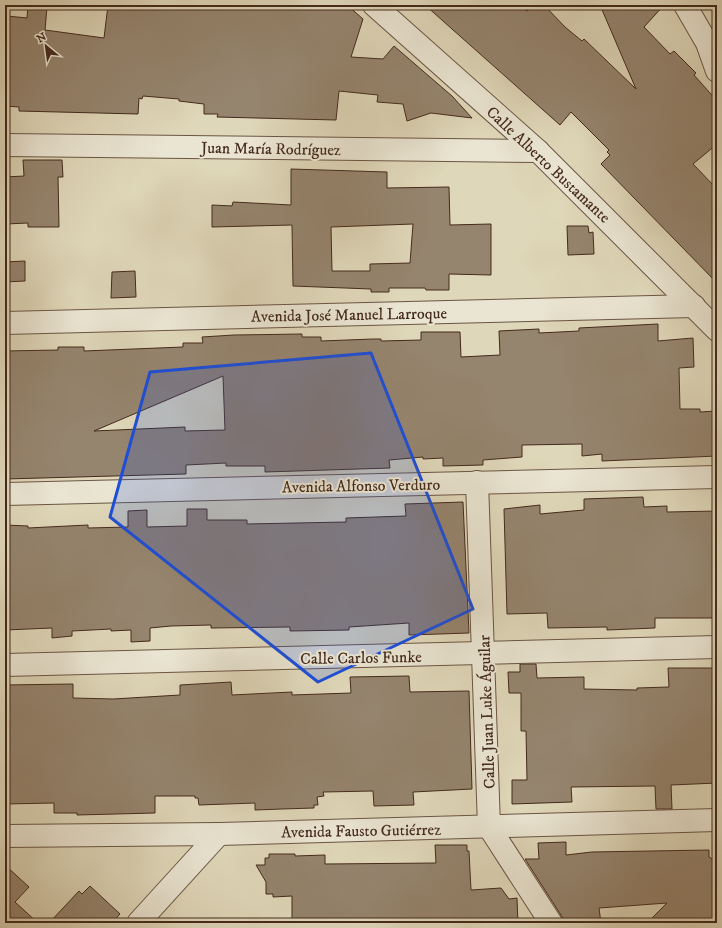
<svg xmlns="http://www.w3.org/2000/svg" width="722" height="928" font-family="'IM FELL DW Pica',serif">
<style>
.building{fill:#95846e;stroke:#442a1d;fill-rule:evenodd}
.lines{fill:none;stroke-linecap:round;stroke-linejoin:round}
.minor-casing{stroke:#6b5544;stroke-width:24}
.tertiary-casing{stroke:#6b5544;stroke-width:24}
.minor{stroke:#eae5d2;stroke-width:22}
.tertiary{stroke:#eae5d2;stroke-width:22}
.marked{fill:#1d4ed8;fill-opacity:0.2;stroke:#1d4ed8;stroke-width:3;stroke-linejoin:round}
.labels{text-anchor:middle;stroke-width:4;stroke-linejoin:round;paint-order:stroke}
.street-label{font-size:16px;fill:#442a1d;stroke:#eae5d2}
</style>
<rect width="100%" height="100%" fill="#dfd7b9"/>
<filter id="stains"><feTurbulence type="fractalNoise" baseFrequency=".005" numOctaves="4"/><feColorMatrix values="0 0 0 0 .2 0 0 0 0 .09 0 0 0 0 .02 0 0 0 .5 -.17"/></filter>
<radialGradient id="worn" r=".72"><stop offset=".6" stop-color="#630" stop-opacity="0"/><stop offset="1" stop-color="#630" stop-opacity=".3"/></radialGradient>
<g class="building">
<path d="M 108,5 L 347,5 L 363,19 L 351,57 L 383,59 L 394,46 L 452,96 L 472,118 L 431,113 L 407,121 L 403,104 L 377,102 L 378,95 L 339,91 L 336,120 L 217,117 L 218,114 L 204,114 L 204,104 L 179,101 L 179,99 L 143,96 L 142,99 L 139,98 L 138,114 L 19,111 L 19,107 L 5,106 L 5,19 L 7,16 L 27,18 L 28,6 L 47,7 L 45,30 L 104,38 Z"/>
<path d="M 425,5 L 520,5 L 527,11 L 532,5 L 544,5 L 565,27 L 582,41 L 584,39 L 636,89 L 600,5 L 664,5 L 644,27 L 670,54 L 674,51 L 696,73 L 694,75 L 717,101 L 717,144 L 693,164 L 717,189 L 717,283 L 601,164 L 610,155 L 607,152 L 609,150 L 571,112 L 560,125 Z"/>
<path d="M 23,160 L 62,160 L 63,177 L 58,177 L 59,227 L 28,227 L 28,223 L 5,224 L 5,177 L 24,176 Z"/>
<path d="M 291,169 L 387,172 L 387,188 L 449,187 L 450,225 L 491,224 L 491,275 L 449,274 L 449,290 L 426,290 L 425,288 L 389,288 L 389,292 L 371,292 L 371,289 L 293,286 L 292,225 L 212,227 L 212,205 L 232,206 L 233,202 L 291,205 ZM 413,224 L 410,263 L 370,264 L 370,271 L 332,271 L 331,227 Z"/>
<path d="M 567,226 L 588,226 L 589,233 L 593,232 L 594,254 L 568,255 Z"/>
<path d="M 25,261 L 25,281 L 5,282 L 5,262 Z"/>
<path d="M 135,271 L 136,297 L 111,298 L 112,272 Z"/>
<path d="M 658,324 L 658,341 L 693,338 L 694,367 L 679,368 L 680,409 L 700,409 L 700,412 L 717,411 L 717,456 L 602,461 L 602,454 L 582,456 L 582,444 L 522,445 L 522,457 L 483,460 L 483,465 L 443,466 L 443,458 L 423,459 L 423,457 L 389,460 L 390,468 L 265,472 L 265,466 L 226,466 L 226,463 L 186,465 L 186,474 L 5,479 L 5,351 L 58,350 L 58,347 L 84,347 L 84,351 L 183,347 L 183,343 L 203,343 L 202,337 L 234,335 L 302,334 L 302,337 L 321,337 L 321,341 L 373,339 L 381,339 L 381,341 L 421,340 L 421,332 L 460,332 L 461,357 L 500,355 L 499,331 L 539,329 L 539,333 L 579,331 L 579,328 ZM 223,376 L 225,430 L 185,431 L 185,427 L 94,431 Z"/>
<path d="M 643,497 L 644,507 L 667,506 L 667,512 L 717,511 L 717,618 L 655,618 L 655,628 L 607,630 L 607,627 L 548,628 L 547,613 L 507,614 L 504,509 L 540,505 L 540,514 L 584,510 L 584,499 Z"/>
<path d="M 463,502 L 469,633 L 409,635 L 409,623 L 349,627 L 349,630 L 290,631 L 290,627 L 211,628 L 211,625 L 171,626 L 150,628 L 150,641 L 131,642 L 131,630 L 111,631 L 111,629 L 72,631 L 72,636 L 52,638 L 52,628 L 5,630 L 5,525 L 28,526 L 28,528 L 88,525 L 88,528 L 128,527 L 128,511 L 147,510 L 147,527 L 187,526 L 187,509 L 207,509 L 207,520 L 247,520 L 247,524 L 346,522 L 346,518 L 406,516 L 405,504 Z"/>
<path d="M 520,664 L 536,664 L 537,678 L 584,677 L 584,689 L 637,690 L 637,688 L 669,687 L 668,668 L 717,668 L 717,783 L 671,785 L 672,809 L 656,809 L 655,786 L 571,787 L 572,802 L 512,804 L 512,780 L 527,780 L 526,731 L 521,731 L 521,693 L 509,693 L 508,672 L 520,672 Z"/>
<path d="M 409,676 L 410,692 L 469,691 L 472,789 L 413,792 L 414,805 L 374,806 L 373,791 L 323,792 L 324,796 L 317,797 L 318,805 L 314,805 L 314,808 L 282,809 L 255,810 L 255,803 L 199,805 L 198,798 L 195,798 L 195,796 L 155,796 L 155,813 L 77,815 L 77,813 L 54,813 L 54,803 L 5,804 L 5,685 L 73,684 L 73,698 L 113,699 L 180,695 L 180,685 L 231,682 L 232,695 L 292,692 L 292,695 L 351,693 L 350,677 Z"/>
<path d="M 566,842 L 566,855 L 592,852 L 709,850 L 709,857 L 717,862 L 717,895 L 713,895 L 714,923 L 647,923 L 667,903 L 599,908 L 601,923 L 566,923 L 525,859 L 539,859 L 538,843 Z"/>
<path d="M 435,845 L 467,845 L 467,851 L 469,851 L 471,890 L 501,888 L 509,899 L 517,898 L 518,923 L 292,923 L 292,896 L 273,897 L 273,894 L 266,894 L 266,882 L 256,865 L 265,865 L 265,858 L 269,858 L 269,854 L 295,854 L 295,856 L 325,855 L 325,864 L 436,863 Z"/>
<path d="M 5,865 L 29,887 L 15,902 L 38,923 L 5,923 Z"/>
<path d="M 90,886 L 120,914 L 112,923 L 49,923 L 79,891 L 82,894 Z"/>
</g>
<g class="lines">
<defs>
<g id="minor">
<path d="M 685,5 L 707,43 L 717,71"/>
<path d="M 5,145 L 538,151"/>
<path d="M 5,323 L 694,306"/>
<path d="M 477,482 L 489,827 L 551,923"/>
<path d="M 5,494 L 717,477"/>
<path d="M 5,665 L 717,647"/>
<path d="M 5,836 L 219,834 L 717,820"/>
<path d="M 138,923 L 219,834"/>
</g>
<path id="tertiary" d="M 374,5 L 538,151 L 717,330"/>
</defs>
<use href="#minor" class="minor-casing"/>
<use href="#tertiary" class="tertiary-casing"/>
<use href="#minor" class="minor"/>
<use href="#tertiary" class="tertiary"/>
</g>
<path class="marked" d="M 371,353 L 473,609 L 318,682 L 110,517 L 150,372 Z"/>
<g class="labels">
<g class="street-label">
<text transform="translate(271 148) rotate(1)" y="6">Juan María Rodríguez</text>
<text transform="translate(549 164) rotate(43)" y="6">Calle Alberto Bustamante</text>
<text transform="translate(349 314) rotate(-1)" y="6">Avenida José Manuel Larroque</text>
<text transform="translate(361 485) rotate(-1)" y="6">Avenida Alfonso Verduro</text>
<text transform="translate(361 657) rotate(-1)" y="6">Calle Carlos Funke</text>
<text transform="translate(486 712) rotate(-92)" y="6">Calle Juan Luke Águilar</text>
<text transform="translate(361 830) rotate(-1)" y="6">Avenida Fausto Gutiérrez</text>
</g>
</g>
<rect width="722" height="928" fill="none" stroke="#dfd7b9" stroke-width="20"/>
<rect x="6" y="6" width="710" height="916" fill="none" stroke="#442a1d" stroke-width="2"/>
<rect x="10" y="10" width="702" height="908" fill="none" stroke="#442a1d"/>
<g transform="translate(46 46) rotate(331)" stroke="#eae5d2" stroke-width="3" paint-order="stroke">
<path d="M0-3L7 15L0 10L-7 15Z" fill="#442a1d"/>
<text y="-6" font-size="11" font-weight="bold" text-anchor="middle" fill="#442a1d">N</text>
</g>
<rect width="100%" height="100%" filter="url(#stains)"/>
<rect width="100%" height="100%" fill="url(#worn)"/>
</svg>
